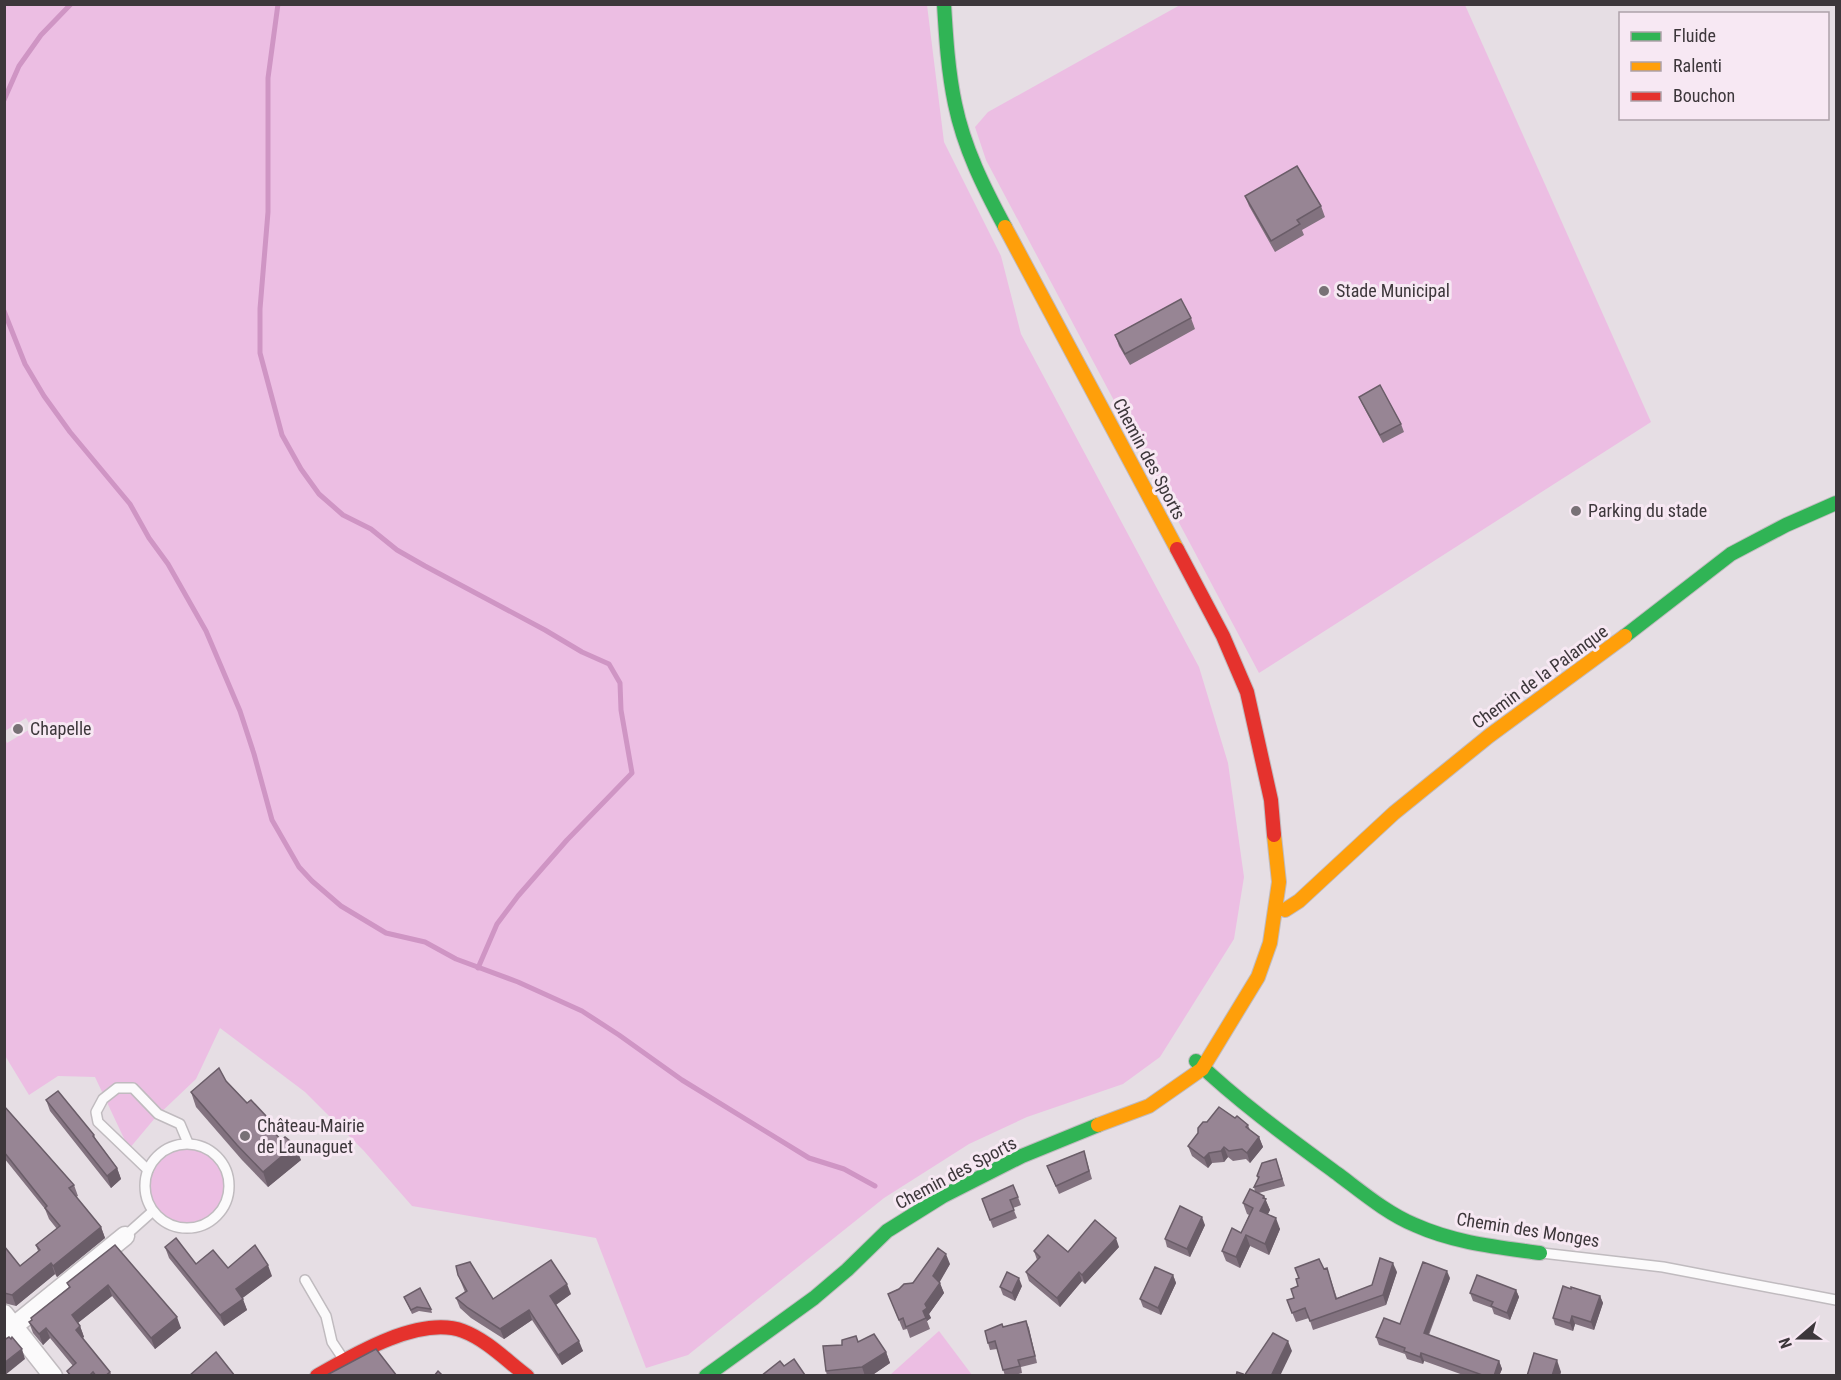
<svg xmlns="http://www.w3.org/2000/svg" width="1841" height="1380" font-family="'Roboto Condensed',sans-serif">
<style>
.green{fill:#ecbee3}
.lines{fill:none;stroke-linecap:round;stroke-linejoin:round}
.stream{stroke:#cf95c4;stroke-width:5}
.lane-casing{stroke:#c0bbbf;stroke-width:12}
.street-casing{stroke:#c0bbbf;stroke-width:21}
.fast-casing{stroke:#c0bbbf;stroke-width:16}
.slow-casing{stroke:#c0bbbf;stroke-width:16}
.jam-casing{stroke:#c0bbbf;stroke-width:16}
.lane{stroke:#fbfafb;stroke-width:9}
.street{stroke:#fbfafb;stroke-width:18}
.fast{stroke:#30b455;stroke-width:14}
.slow{stroke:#ff9f0a;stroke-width:14}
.jam{stroke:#e5322d;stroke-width:14}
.wall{fill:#82727f}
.shaded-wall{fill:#6a5d68}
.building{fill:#978594;stroke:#6a5d68;stroke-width:1.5}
.poi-dot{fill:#787176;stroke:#f7e8f3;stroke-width:2}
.labels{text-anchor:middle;stroke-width:6;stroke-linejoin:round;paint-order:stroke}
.poi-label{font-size:18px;fill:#3d373b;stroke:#f7e8f3;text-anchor:start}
.street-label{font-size:18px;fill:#3d373b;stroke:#f7e8f3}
</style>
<rect width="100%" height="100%" fill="#e6dee4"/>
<g class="green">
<path d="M 4,5 L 927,5 L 944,142 L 1001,256 L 1021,334 L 1199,667 L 1228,763 L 1244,877 L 1234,939 L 1160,1057 L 1123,1084 L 1027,1117 L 969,1144 L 884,1198 L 688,1355 L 646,1368 L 596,1238 L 412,1206 L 364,1151 L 305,1092 L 220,1028 L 196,1079 L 155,1118 L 129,1149 L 95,1077 L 58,1076 L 29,1095 L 4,1054 L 5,739 L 7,743 L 32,728 L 26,718 L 5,731 Z"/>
<path d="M 1180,5 L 1465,5 L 1651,422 L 1259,673 L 986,160 L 975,127 L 988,112 Z"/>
<circle cx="187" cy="1187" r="38"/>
<path d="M 939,1331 L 972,1375 L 890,1375 Z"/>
</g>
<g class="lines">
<g class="stream">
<path d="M 278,4 L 268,78 L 268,212 L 260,309 L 260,353 L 282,435 L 301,469 L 319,494 L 343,515 L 371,529 L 397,550 L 425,566 L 545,630 L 582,652 L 609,664 L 620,683 L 621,710 L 632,773 L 567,840 L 518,896 L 497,924 L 478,968"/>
<path d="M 4,100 L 19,66 L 41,35 L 71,4"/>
<path d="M 4,311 L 25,364 L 44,396 L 70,432 L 130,504 L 149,538 L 168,564 L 206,631 L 240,711 L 254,754 L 272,820 L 299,867 L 312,881 L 341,906 L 386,933 L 425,942 L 456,959 L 518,982 L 582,1011 L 619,1035 L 682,1080 L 809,1158 L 844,1169 L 875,1186"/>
</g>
<defs>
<g id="lane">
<circle cx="187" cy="1186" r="42"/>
<path d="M 148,1170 L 98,1122 L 96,1112 L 103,1099 L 117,1088 L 133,1088 L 158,1114 L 180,1124 L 188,1143"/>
<path d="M 125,1236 L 153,1211"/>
<path d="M 1542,1253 L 1663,1267 L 1836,1300"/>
<path d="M 305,1280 L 326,1316 L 332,1342 L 344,1360"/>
</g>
<g id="street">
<path d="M 4,1314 L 53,1376"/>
<path d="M 4,1334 L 125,1236"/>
</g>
<g id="fast">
<path d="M 944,4 C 946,37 948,71 955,104 C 964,148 984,188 1005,227"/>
<path d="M 1625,636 L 1731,554 L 1786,525 L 1836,503"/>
<path d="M 1196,1061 C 1240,1103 1290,1139 1339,1175 C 1363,1193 1388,1214 1415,1225 C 1455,1243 1497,1247 1540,1253"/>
<path d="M 706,1376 L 814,1298 L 847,1270 L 887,1231 L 943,1196 L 1022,1156 L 1098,1125"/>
</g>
<g id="slow">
<path d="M 1005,227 L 1177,549"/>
<path d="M 1285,910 L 1299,901 L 1394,813 L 1489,736 L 1625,636"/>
<path d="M 1098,1125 L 1149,1106 L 1202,1069 L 1258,977 L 1270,943 L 1279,882 L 1274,835"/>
</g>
<g id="jam">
<path d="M 1177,549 L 1223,636 L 1247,692 L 1271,800 L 1274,835"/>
<path d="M 317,1376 C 353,1355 420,1315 463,1331 C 487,1340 507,1361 527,1376"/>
</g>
</defs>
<use href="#lane" class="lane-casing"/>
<use href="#street" class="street-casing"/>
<use href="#fast" class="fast-casing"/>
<use href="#slow" class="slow-casing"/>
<use href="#jam" class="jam-casing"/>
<use href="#lane" class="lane"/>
<use href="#street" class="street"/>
<use href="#fast" class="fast"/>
<use href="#slow" class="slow"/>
<use href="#jam" class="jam"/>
</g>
<g class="wall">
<path d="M 1245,196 L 1321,206 L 1325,217 L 1302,230 L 1304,235 L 1275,252 L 1249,206 Z"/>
<path d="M 1191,318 L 1195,329 L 1130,365 L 1119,346 L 1115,335 Z"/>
<path d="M 1359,397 L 1401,424 L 1404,432 L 1383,443 L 1362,404 Z"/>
<path d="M 226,1081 L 301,1160 L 268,1187 L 242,1160 L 196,1107 L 191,1092 Z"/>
<path d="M 46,1100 L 94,1135 L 96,1140 L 117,1168 L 121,1179 L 111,1188 L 50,1111 Z"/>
<path d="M 4,1106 L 74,1185 L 78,1196 L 76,1197 L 101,1227 L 105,1238 L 57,1277 L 55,1274 L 16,1306 L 4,1303 L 4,1246 L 20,1266 L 38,1251 L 36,1245 L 57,1229 L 49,1219 L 45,1209 L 4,1158 Z"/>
<path d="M 1235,1118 L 1248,1125 L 1250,1130 L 1259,1137 L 1263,1147 L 1250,1163 L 1246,1159 L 1233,1161 L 1228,1157 L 1224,1162 L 1212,1163 L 1208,1168 L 1192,1156 L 1188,1146 Z"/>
<path d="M 1084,1151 L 1092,1179 L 1059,1194 L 1047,1166 Z"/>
<path d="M 1276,1159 L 1285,1186 L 1259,1193 L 1264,1196 L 1270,1210 L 1268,1214 L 1280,1229 L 1269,1255 L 1250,1246 L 1240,1268 L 1226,1261 L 1222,1251 L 1241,1233 L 1249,1215 L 1247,1214 L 1243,1203 L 1255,1192 L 1254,1187 L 1258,1179 L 1257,1176 Z"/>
<path d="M 1018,1197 L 1021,1205 L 1013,1208 L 1017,1218 L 993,1228 L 982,1199 Z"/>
<path d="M 1205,1225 L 1190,1257 L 1167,1247 L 1165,1239 Z"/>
<path d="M 115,1245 L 181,1328 L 155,1349 L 112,1296 L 78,1323 L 80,1326 L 84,1337 L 82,1338 L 110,1372 L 112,1376 L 69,1376 L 67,1371 L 73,1366 L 50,1338 L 43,1345 L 33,1333 L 29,1322 L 32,1320 L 31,1318 L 69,1287 L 67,1283 Z"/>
<path d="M 165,1247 L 196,1264 L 272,1276 L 242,1298 L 247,1310 L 224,1326 L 169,1258 Z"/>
<path d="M 1119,1247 L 1085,1284 L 1082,1281 L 1060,1307 L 1029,1281 L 1026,1272 L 1037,1260 L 1034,1251 L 1068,1252 Z"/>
<path d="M 950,1264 L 939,1282 L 944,1293 L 929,1314 L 931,1318 L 927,1321 L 930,1329 L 910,1338 L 907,1329 L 903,1330 L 888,1294 Z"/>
<path d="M 1295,1268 L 1324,1269 L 1327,1268 L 1337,1298 L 1372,1285 L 1397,1272 L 1386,1305 L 1313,1330 L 1309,1318 L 1296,1322 L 1287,1300 L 1294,1298 L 1298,1286 L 1299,1279 Z"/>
<path d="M 458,1275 L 493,1299 L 571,1294 L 556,1305 L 583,1351 L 562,1365 L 532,1320 L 504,1339 L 471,1318 L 460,1308 L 456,1298 L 465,1292 Z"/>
<path d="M 1173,1275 L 1176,1283 L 1161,1315 L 1143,1307 L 1140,1299 Z"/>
<path d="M 1450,1278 L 1429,1335 L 1499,1361 L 1502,1369 L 1499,1376 L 1466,1376 L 1424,1361 L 1423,1364 L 1407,1359 L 1405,1354 L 1379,1345 L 1376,1337 L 1400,1324 Z"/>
<path d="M 1022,1286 L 1015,1301 L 1003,1295 L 1000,1287 Z"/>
<path d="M 1571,1289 L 1600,1296 L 1603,1303 L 1594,1330 L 1575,1324 L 1573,1331 L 1555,1325 L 1553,1318 Z"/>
<path d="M 1516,1290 L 1519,1297 L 1510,1320 L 1494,1314 L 1492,1308 L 1473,1301 L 1470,1293 Z"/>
<path d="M 404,1297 L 431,1309 L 432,1313 L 419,1311 L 412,1314 Z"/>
<path d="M 1026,1321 L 1037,1363 L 1021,1367 L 1022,1373 L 1012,1376 L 1005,1376 L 997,1349 L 990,1350 L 988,1343 L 1003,1327 Z"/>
<path d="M 858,1342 L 886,1352 L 890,1363 L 871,1376 L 827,1376 L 826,1371 L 842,1345 Z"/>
</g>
<g class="shaded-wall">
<path d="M 266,1116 L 271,1131 L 262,1119 Z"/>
<path d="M 1259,1137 L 1263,1147 L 1250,1163 L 1247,1153 Z"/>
<path d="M 295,1145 L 301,1160 L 268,1187 L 263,1172 Z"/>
<path d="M 1224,1147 L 1228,1157 L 1224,1162 L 1221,1151 Z"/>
<path d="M 1209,1153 L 1212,1163 L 1208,1168 L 1204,1158 Z"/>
<path d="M 117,1168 L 121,1179 L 111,1188 L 107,1176 Z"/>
<path d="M 1264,1196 L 1270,1210 L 1264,1221 L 1260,1211 Z"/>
<path d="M 1202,1217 L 1205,1225 L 1190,1257 L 1187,1249 Z"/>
<path d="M 1276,1218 L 1280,1229 L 1269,1255 L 1265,1244 Z"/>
<path d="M 101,1227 L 105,1238 L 57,1277 L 53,1266 Z"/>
<path d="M 1246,1235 L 1250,1246 L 1240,1268 L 1236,1257 Z"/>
<path d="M 1116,1238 L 1119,1247 L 1085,1284 L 1082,1275 Z"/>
<path d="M 946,1254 L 950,1264 L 937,1287 L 933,1276 Z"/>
<path d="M 51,1263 L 55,1274 L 16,1306 L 12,1295 Z"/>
<path d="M 1393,1263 L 1397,1272 L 1386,1305 L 1383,1295 Z"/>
<path d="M 268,1265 L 272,1276 L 240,1300 L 236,1289 Z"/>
<path d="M 1447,1271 L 1450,1278 L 1426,1340 L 1424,1333 Z"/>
<path d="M 1079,1272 L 1082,1281 L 1060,1307 L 1057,1298 Z"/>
<path d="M 1173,1275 L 1176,1283 L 1161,1315 L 1158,1308 Z"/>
<path d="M 1019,1278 L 1022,1286 L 1015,1301 L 1012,1293 Z"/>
<path d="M 940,1283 L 944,1293 L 929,1314 L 931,1318 L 927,1321 L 923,1311 L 925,1304 Z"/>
<path d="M 567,1284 L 571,1294 L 554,1306 L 550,1296 Z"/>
<path d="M 108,1285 L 112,1296 L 75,1325 L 72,1315 Z"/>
<path d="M 1516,1290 L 1519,1297 L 1510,1320 L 1507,1313 Z"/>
<path d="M 1600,1296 L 1603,1303 L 1594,1330 L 1591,1322 Z"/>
<path d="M 243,1299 L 247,1310 L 224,1326 L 220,1315 Z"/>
<path d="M 529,1310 L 532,1320 L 504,1339 L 500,1329 Z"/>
<path d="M 1572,1316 L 1575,1324 L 1573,1331 L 1570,1323 Z"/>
<path d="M 177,1317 L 181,1328 L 155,1349 L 151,1338 Z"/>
<path d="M 1026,1321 L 1029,1328 L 1037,1363 L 1035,1356 Z"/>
<path d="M 80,1326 L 84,1337 L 79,1341 L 76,1330 Z"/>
<path d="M 46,1328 L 50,1338 L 43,1345 L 39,1334 Z"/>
<path d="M 579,1341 L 583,1351 L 562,1365 L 558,1355 Z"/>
<path d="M 1288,1341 L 1292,1351 L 1280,1376 L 1271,1376 Z"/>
<path d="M 22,1349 L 25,1359 L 4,1376 L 4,1363 Z"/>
<path d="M 886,1352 L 890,1363 L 871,1376 L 865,1376 L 862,1367 Z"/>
<path d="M 1421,1353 L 1424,1361 L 1423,1364 L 1420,1357 Z"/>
<path d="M 1557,1360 L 1561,1372 L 1560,1376 L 1552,1376 Z"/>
<path d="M 1499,1361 L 1502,1369 L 1499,1376 L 1494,1376 Z"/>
</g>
<g class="building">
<path d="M 1297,166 L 1321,206 L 1297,220 L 1300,224 L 1271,241 L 1245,196 Z"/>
<path d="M 1181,299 L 1191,318 L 1125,354 L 1115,335 Z"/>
<path d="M 1380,385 L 1401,424 L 1380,435 L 1359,397 Z"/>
<path d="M 219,1068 L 226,1081 L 247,1103 L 251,1100 L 266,1116 L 262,1119 L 281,1140 L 285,1137 L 295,1145 L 263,1172 L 237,1145 L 191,1092 Z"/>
<path d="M 58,1091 L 94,1135 L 93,1136 L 117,1168 L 107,1176 L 46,1100 Z"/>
<path d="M 4,1106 L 74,1185 L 69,1188 L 101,1227 L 53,1266 L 51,1263 L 12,1295 L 4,1293 L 4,1246 L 20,1266 L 40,1250 L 36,1245 L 60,1226 L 45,1208 L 47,1206 L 4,1152 Z"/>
<path d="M 1219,1107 L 1235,1118 L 1237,1116 L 1248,1125 L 1246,1127 L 1259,1137 L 1247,1153 L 1242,1149 L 1229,1151 L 1224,1147 L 1221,1151 L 1209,1153 L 1204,1158 L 1188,1146 L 1198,1133 L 1198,1128 L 1203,1122 L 1207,1122 Z"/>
<path d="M 1084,1151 L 1089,1171 L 1056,1186 L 1047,1166 Z"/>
<path d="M 1276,1159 L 1282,1179 L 1254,1187 L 1259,1177 L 1257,1176 L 1262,1163 Z"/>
<path d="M 1013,1185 L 1018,1197 L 1010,1200 L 1014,1210 L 990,1220 L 982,1199 Z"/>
<path d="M 1250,1189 L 1264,1196 L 1263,1198 L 1266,1199 L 1260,1211 L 1276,1218 L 1265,1244 L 1246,1235 L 1236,1257 L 1222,1251 L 1232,1228 L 1241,1233 L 1253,1208 L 1243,1203 Z"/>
<path d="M 1180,1206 L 1202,1217 L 1187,1249 L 1165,1239 Z"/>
<path d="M 1095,1220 L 1116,1238 L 1082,1275 L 1079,1272 L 1057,1298 L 1026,1272 L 1040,1257 L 1034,1251 L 1048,1235 L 1068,1252 Z"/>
<path d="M 176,1238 L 196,1264 L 213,1250 L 228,1268 L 255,1245 L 268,1265 L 236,1289 L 243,1299 L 220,1315 L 165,1247 Z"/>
<path d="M 115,1245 L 177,1317 L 151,1338 L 108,1285 L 72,1315 L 80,1326 L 76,1330 L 110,1372 L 105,1376 L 96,1376 L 93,1372 L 89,1376 L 71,1376 L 67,1371 L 76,1363 L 46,1328 L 39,1334 L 29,1322 L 32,1320 L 31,1318 L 70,1287 L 67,1283 Z"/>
<path d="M 938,1248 L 946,1254 L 933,1276 L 940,1283 L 925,1304 L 927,1308 L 923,1311 L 926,1318 L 906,1327 L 903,1318 L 899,1320 L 888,1294 L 899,1289 L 904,1284 L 913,1283 Z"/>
<path d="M 1380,1258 L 1393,1263 L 1383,1295 L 1310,1321 L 1305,1308 L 1292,1313 L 1287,1300 L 1294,1298 L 1291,1289 L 1298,1286 L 1296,1279 L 1299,1278 L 1295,1268 L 1319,1259 L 1324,1269 L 1327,1268 L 1336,1299 L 1372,1285 Z"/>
<path d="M 551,1260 L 567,1284 L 550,1296 L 579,1341 L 558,1355 L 529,1310 L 500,1329 L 468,1308 L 456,1298 L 467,1291 L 458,1275 L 456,1266 L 470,1262 L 493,1299 Z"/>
<path d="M 1423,1262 L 1447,1271 L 1424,1333 L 1499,1361 L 1494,1376 L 1485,1376 L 1421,1353 L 1420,1357 L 1404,1351 L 1405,1348 L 1376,1337 L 1384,1318 L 1400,1324 Z"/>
<path d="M 1155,1267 L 1173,1275 L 1158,1308 L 1140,1299 Z"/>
<path d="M 1007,1272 L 1019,1278 L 1012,1293 L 1000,1287 Z"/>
<path d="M 1477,1275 L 1516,1290 L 1507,1313 L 1491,1306 L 1493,1302 L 1470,1293 Z"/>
<path d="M 1563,1286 L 1571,1289 L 1571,1287 L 1600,1296 L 1591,1322 L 1572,1316 L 1570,1323 L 1553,1318 Z"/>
<path d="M 420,1288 L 431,1309 L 417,1307 L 411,1310 L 404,1297 Z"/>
<path d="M 1026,1321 L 1035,1356 L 1018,1360 L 1020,1366 L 1003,1370 L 995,1341 L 988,1343 L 985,1331 L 1002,1324 L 1003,1327 Z"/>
<path d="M 1273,1333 L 1288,1341 L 1271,1376 L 1244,1376 Z"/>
<path d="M 874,1334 L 886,1352 L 862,1367 L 826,1371 L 823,1346 L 842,1345 L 842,1340 L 856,1336 L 858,1342 Z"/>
<path d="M 9,1337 L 11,1339 L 12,1337 L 22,1349 L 4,1363 L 4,1340 Z"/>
<path d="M 376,1349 L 397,1376 L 325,1376 Z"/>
<path d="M 216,1352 L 235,1376 L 189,1376 Z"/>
<path d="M 1534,1353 L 1557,1360 L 1552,1376 L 1527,1376 Z"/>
<path d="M 794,1359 L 805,1375 L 761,1376 L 780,1361 L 784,1366 Z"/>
<path d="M 438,1371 L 443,1376 L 434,1376 Z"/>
<path d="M 1237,1372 L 1243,1374 L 1242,1376 L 1236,1376 Z"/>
</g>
<g class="poi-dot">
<circle cx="1324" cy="291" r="6"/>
<circle cx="1576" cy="511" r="6"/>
<circle cx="18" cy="729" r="6"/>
<circle cx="245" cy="1136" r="6"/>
</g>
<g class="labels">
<g class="poi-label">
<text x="1336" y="297">Stade Municipal</text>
<text x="1588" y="517">Parking du stade</text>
<text x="30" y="735">Chapelle</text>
<text x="257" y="1132">Château-Mairie<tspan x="257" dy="21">de Launaguet</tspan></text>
</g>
<g class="street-label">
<text transform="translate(1149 459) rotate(62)" y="6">Chemin des Sports</text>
<text transform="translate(1540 677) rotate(-36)" y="6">Chemin de la Palanque</text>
<text transform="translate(956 1173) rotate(-28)" y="6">Chemin des Sports</text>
<text transform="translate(1528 1230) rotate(9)" y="6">Chemin des Monges</text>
</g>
</g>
<rect width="1841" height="1380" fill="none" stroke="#3d373b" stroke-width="12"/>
<rect x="1619" y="12" width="210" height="108" fill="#f7e8f3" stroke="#ada1a9" stroke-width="1.5"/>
<rect x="1631" y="32" width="30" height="9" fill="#30b455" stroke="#ada1a9" stroke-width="1.5"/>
<text x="1673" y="42" font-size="18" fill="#3d373b">Fluide</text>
<rect x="1631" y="62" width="30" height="9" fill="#ff9f0a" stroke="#ada1a9" stroke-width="1.5"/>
<text x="1673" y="72" font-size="18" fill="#3d373b">Ralenti</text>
<rect x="1631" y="92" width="30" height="9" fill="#e5322d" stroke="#ada1a9" stroke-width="1.5"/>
<text x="1673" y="102" font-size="18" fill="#3d373b">Bouchon</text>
<g transform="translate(1799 1338) rotate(250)" stroke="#f7e8f3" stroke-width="4.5" paint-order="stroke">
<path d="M0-4.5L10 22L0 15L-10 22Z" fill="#3d373b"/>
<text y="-9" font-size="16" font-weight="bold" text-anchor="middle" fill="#3d373b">N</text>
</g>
</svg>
